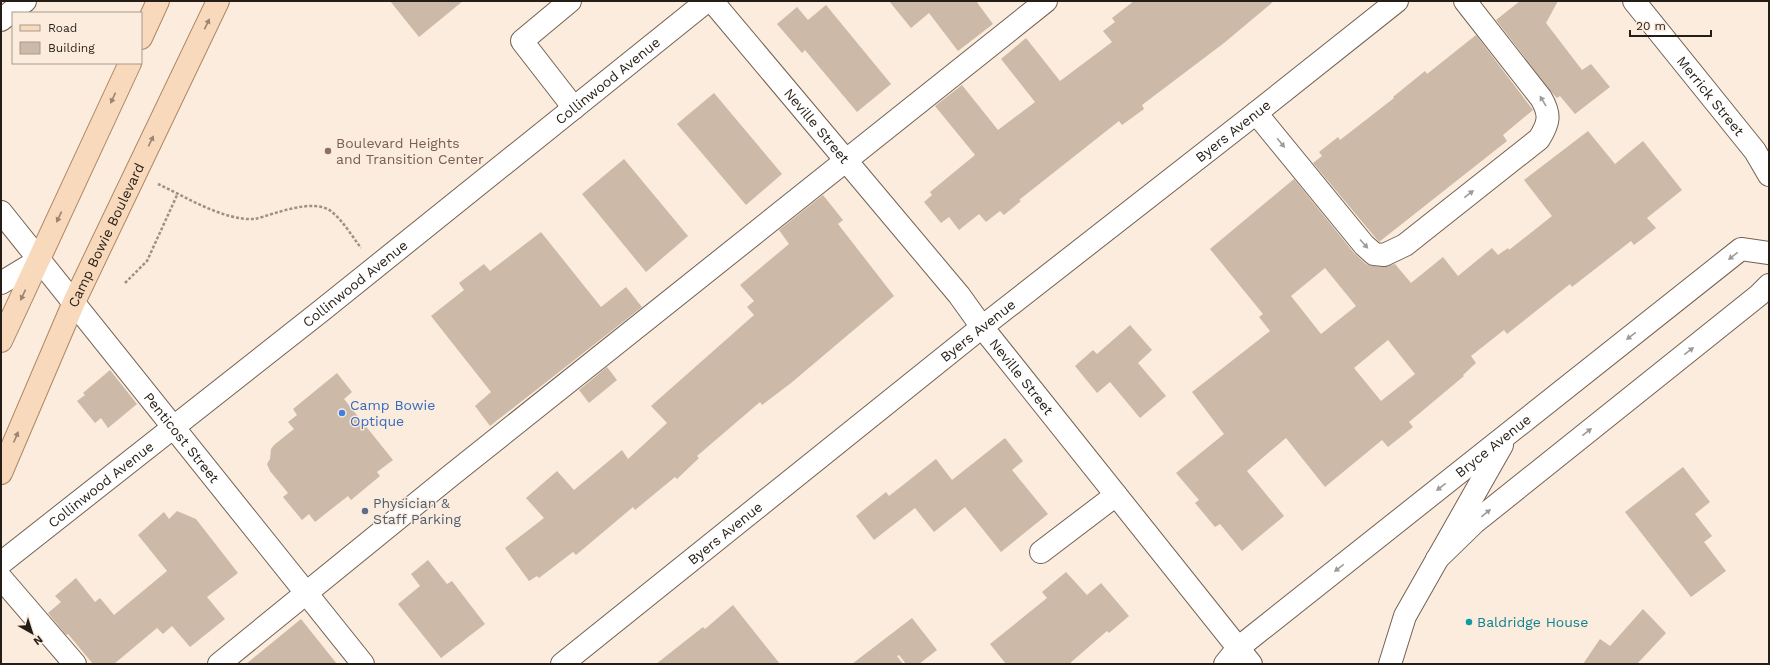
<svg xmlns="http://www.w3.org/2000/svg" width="1770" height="665" font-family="'Work Sans',sans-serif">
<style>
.building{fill:#ccb9a7;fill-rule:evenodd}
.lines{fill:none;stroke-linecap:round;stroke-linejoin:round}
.minor-casing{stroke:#736251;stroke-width:24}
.major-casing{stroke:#ac8765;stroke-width:24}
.path{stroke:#9d9185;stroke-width:2.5;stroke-dasharray:3 2;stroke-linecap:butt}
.minor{stroke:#fff;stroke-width:22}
.major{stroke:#f9d9bc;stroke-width:22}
.oneway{fill:#9a8572}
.oneway2{fill:#9d9a97}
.education-dot{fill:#8d6e63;stroke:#fcecdd;stroke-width:1.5}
.shop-dot{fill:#3f7fe0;stroke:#fcecdd;stroke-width:1.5}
.service-dot{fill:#5c6f8a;stroke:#fcecdd;stroke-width:1.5}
.culture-dot{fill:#0f9aa8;stroke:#fcecdd;stroke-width:1.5}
.labels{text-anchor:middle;stroke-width:3;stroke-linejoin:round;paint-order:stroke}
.street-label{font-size:14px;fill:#251e17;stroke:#fcecdd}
.education-label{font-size:14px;fill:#785e54;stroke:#fcecdd;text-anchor:start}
.shop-label{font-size:14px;fill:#366cbe;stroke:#fcecdd;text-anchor:start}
.service-label{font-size:14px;fill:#4e5e75;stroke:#fcecdd;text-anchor:start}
.culture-label{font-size:14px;fill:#0d838f;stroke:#fcecdd;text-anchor:start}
</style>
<rect width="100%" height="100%" fill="#fcecdd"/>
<g class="building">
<path d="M 390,1 L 463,1 L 419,37 Z"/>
<path d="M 889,1 L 976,1 L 993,24 L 958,51 L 929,13 L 911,28 Z"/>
<path d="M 1134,1 L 1274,1 L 1224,43 L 1142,105 L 1144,109 L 1122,125 L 1119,121 L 1019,200 L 1021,201 L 1004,215 L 1000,211 L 986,222 L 979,214 L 959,230 L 949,217 L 941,223 L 924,202 L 932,195 L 930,192 L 975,155 L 935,106 L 962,85 L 998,130 L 1035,102 L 1001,59 L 1026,38 L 1060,81 L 1112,42 L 1103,31 L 1115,22 L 1112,18 Z"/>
<path d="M 1520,1 L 1558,1 L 1546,23 L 1582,70 L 1591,64 L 1610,87 L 1575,114 L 1560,96 L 1557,98 L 1553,94 L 1496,20 Z"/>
<path d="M 826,5 L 891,84 L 857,112 L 805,50 L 802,53 L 777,24 L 797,7 L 808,20 Z"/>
<path d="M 1476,35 L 1533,110 L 1503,135 L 1507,141 L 1379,242 L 1313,163 L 1322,156 L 1319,152 L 1338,137 L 1340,140 L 1394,98 L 1393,97 L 1425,71 L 1427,74 Z"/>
<path d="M 714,93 L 782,174 L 746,205 L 677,124 Z"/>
<path d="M 1588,131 L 1615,164 L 1643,141 L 1682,190 L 1647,218 L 1656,228 L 1634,245 L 1631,241 L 1572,287 L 1570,284 L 1507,334 L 1504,330 L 1471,356 L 1476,363 L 1463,375 L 1464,376 L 1409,422 L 1413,427 L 1388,447 L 1382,440 L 1325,487 L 1286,438 L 1247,471 L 1284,516 L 1242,551 L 1220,524 L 1215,527 L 1195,503 L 1199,500 L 1176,473 L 1224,434 L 1192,392 L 1270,331 L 1259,317 L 1263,314 L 1210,249 L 1294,179 L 1354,253 L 1366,264 L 1373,266 L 1383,267 L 1395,264 L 1411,283 L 1443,257 L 1458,276 L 1492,248 L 1498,255 L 1508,248 L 1509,250 L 1552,216 L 1524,180 ZM 1325,268 L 1356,306 L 1321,334 L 1291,296 ZM 1388,340 L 1415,374 L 1381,401 L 1354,368 Z"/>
<path d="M 624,159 L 688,236 L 646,272 L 582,194 Z"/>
<path d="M 823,195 L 843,220 L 838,224 L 894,296 L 791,383 L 762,405 L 760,402 L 697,456 L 699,458 L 677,479 L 675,477 L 635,510 L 633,507 L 576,555 L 573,552 L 539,578 L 537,576 L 529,581 L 505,548 L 544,518 L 526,498 L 557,471 L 574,490 L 622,450 L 628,459 L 667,423 L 651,406 L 754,315 L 747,307 L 754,301 L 740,285 L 789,244 L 779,230 Z"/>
<path d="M 541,232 L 601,307 L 626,287 L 642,307 L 490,426 L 475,406 L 491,392 L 431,316 L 464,290 L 459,283 L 484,264 L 490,271 Z"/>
<path d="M 1130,325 L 1152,350 L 1138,363 L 1166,396 L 1140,418 L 1110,382 L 1097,393 L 1075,366 L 1093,350 L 1097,354 Z"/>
<path d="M 607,367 L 617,380 L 589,403 L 579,390 Z"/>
<path d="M 110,370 L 137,404 L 108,428 L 101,418 L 95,423 L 77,401 L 85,395 L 83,393 Z"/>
<path d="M 337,373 L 352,392 L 344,399 L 393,460 L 377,472 L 380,476 L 351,500 L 348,496 L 315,522 L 309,514 L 302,520 L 283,497 L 288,493 L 270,471 L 267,464 L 270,459 L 271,449 L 274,445 L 294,429 L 288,422 L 297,415 L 293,409 Z"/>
<path d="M 1005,438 L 1023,461 L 1012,470 L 1048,514 L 1001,552 L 965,507 L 934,532 L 915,508 L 874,540 L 856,516 L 886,492 L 889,496 L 936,459 L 952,480 Z"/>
<path d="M 1683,467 L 1710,502 L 1695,514 L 1712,536 L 1704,542 L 1726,571 L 1691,597 L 1625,512 Z"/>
<path d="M 177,511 L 196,519 L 238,573 L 207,597 L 225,619 L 190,647 L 172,626 L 163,634 L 157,628 L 114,664 L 93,664 L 68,634 L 66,635 L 48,613 L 61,602 L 55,596 L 76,578 L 95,602 L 100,598 L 114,615 L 167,571 L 138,535 L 164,512 L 169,519 Z"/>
<path d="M 428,560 L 447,584 L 452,581 L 485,624 L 441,658 L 398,604 L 420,586 L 411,574 Z"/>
<path d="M 1066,572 L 1087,595 L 1101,583 L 1129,616 L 1109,633 L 1107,631 L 1069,664 L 1006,664 L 990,644 L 1047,598 L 1042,592 Z"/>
<path d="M 733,605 L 780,664 L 656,664 L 703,627 L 705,629 Z"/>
<path d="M 1643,609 L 1666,633 L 1637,664 L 1583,664 L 1600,639 L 1610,646 Z"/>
<path d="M 912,618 L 937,650 L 919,664 L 906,664 L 899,655 L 897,656 L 903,664 L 852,664 Z"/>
<path d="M 301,619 L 337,664 L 246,664 Z"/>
</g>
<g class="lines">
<defs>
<g id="minor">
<path d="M 570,1 L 522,41 L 574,108"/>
<path id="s1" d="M 712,1 L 959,295 L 982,327 L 1251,664"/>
<path id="s2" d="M 1634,1 L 1755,151 L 1769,175"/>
<path d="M 1,20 L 25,1"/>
<path d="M 1256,113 L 1364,245 L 1374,254 L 1384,255 L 1405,245 L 1539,139 C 1549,123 1551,115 1541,98 L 1465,1"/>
<path id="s3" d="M 1,212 L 363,664"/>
<path d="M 1,283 L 39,260"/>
<path d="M 1041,552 L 1116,495"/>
<path d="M 1437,559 L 1474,523 L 1759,295 L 1769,285"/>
<path id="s4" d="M 1,563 L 321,311 L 707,1"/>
<path d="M 1,578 L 75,664"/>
<path d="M 219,664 L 449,477 L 1046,1"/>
<path id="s5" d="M 562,664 L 982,327 L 1256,113 L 1397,1"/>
<path id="s6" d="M 1225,664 L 1238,648 L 1741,249 L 1769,253"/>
<path d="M 1390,664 L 1405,616 L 1502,445"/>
</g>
<g id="major">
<path d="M 141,38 L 158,1"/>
<path d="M 1,341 L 130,63"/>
<path id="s7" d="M 1,473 L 74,302 L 218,1"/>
</g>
</defs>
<use href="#minor" class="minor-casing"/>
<use href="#major" class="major-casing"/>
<g class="path">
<path d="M 158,184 C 186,197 224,221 255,219 C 275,214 314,197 332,212 C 343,221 352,236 361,248"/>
<path d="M 125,283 L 147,261 L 178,193"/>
</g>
<use href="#minor" class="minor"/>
<use href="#major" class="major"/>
</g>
<defs><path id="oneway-solid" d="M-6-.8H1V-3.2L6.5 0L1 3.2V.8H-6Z"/></defs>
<g class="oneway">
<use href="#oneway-solid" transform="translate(207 24) rotate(-64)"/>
<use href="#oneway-solid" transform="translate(113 98) rotate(115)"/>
<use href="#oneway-solid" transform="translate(151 141) rotate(-64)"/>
<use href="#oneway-solid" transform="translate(59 217) rotate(115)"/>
<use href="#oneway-solid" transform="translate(23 295) rotate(115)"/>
<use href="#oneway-solid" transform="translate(16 437) rotate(-67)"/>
</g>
<g class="oneway2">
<use href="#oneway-solid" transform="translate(1543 101) rotate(-121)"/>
<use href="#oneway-solid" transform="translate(1281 143) rotate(51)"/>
<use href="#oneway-solid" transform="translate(1469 194) rotate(-38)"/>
<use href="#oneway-solid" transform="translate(1364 244) rotate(48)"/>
<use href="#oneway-solid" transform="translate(1733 256) rotate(142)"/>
<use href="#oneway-solid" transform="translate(1631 336) rotate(142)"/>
<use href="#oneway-solid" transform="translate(1689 351) rotate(-38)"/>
<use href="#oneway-solid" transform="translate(1587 432) rotate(-38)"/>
<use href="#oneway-solid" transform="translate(1441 487) rotate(142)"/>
<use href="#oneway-solid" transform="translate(1486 513) rotate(-39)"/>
<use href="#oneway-solid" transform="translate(1339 568) rotate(142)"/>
</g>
<circle class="education-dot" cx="328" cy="151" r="4"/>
<circle class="shop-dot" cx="342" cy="413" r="4"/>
<circle class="service-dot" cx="365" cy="511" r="4"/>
<circle class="culture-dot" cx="1469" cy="622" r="4"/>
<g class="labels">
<g class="street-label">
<text dy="5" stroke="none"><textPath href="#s4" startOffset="775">Collinwood Avenue</textPath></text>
<text dy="5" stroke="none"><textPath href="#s2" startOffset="122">Merrick Street</textPath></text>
<text dy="5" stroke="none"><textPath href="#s1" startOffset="163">Neville Street</textPath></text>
<text dy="5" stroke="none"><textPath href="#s5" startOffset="857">Byers Avenue</textPath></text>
<text dy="5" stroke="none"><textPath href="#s7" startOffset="260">Camp Bowie Boulevard</textPath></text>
<text dy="5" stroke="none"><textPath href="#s4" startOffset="451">Collinwood Avenue</textPath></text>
<text dy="5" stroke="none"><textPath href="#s5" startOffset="533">Byers Avenue</textPath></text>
<text dy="5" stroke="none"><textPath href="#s1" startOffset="487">Neville Street</textPath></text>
<text dy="5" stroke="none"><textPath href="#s3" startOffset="289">Penticost Street</textPath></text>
<text dy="5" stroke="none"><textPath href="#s6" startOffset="346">Bryce Avenue</textPath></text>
<text dy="5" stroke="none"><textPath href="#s4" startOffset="127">Collinwood Avenue</textPath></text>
<text dy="5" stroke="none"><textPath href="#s5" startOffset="209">Byers Avenue</textPath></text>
</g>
<g class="education-label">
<text x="336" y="148">Boulevard Heights<tspan x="336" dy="16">and Transition Center</tspan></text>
</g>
<g class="shop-label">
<text x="350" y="410">Camp Bowie<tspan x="350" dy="16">Optique</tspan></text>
</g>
<g class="service-label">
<text x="373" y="508">Physician &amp;<tspan x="373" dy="16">Staff Parking</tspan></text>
</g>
<g class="culture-label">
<text x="1477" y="627">Baldridge House</text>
</g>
</g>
<rect width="1770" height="665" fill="none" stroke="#251e17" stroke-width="4"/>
<rect x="12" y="12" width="130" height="52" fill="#fcecdd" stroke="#a69a8e"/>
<rect x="20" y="25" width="20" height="6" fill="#f9d9bc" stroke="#a69a8e"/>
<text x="48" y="32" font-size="12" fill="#251e17">Road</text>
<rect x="20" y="42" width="20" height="12" fill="#ccb9a7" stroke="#a69a8e"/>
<text x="48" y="52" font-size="12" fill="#251e17">Building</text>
<g transform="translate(32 633) rotate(141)" stroke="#fcecdd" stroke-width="3" paint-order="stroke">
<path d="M0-3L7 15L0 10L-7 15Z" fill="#251e17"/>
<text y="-6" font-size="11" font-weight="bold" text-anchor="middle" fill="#251e17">N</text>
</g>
<path d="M1630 30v6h81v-6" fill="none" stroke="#251e17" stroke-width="2"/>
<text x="1636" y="30" font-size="12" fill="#251e17" stroke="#fcecdd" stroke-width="3" paint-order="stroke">20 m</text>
</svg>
